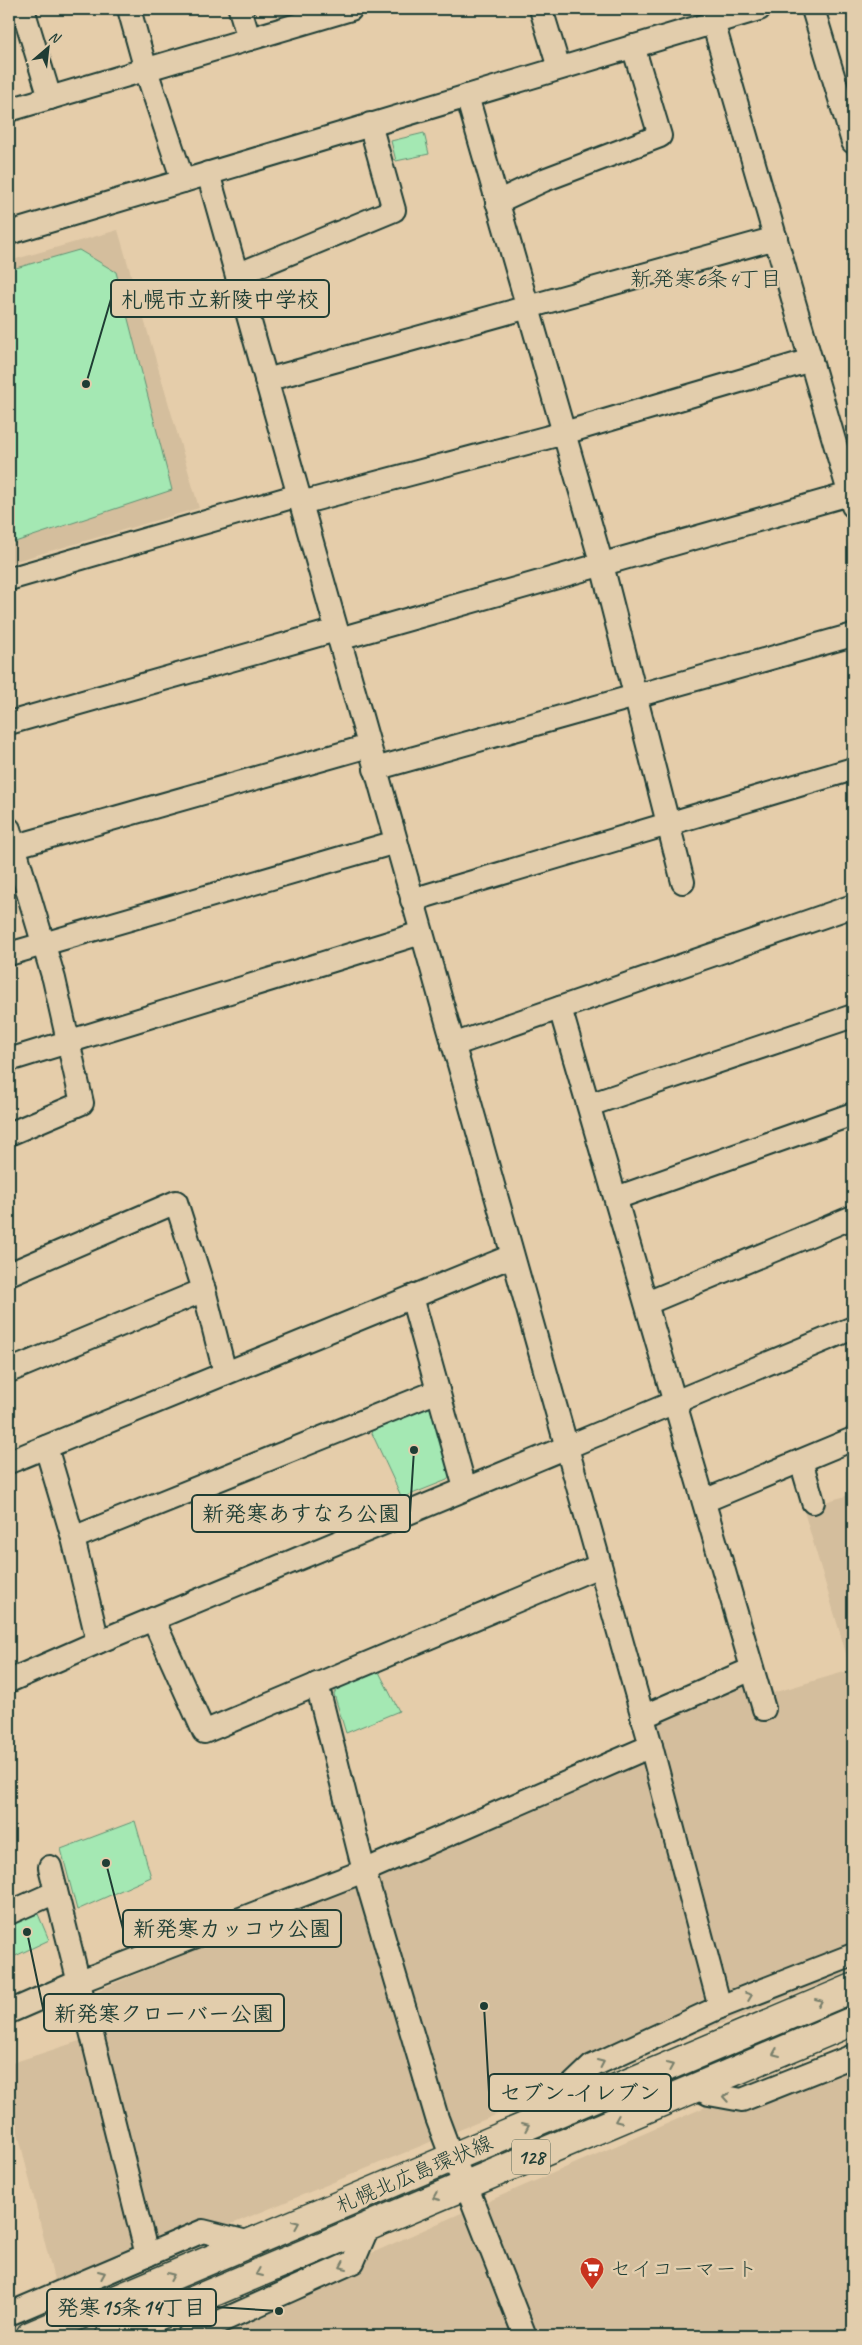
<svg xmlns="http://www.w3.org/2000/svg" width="862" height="2345" font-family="Caveat,'Klee One',sans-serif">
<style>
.built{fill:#d4be9d}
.green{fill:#a4e8b3;stroke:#629274}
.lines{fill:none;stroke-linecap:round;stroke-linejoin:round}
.minor-casing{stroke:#1f3d34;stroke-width:26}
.major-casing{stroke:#1f3d34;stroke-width:31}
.minor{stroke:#e2cdac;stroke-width:22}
.major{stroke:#e2cdac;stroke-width:28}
.oneway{stroke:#777e6a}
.labels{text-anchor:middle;stroke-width:5;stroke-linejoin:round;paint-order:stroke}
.shield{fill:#e2cdac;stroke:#5a6858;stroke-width:1}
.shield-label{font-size:20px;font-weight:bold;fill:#1f3d34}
.street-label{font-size:21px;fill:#1f3d34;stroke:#e2cdac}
.poi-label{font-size:21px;fill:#1f3d34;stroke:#e2cdac;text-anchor:start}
.neighbourhood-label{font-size:22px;fill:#1f3d34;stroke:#e2cdac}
.leader{fill:none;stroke:#1f3d34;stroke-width:2}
.callout-dot{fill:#1f3d34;stroke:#e2cdac;stroke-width:2}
.callout{fill:#e2cdac;stroke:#1f3d34;stroke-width:2}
.callout-label{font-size:22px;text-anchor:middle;font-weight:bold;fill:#1f3d34}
</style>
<rect width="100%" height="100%" fill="#e5cdaa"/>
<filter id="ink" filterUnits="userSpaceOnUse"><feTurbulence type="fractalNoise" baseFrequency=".02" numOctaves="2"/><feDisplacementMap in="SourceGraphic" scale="10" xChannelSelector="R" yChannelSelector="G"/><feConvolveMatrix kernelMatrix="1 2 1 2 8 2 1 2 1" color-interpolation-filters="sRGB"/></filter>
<g filter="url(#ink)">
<g class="built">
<path d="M 118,230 L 199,508 L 9,563 L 9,261 Z"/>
<path d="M 853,1494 L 853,1971 L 551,2092 L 58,2296 L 9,2096 L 9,2064 L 104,2033 L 94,1992 L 664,1752 L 655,1724 L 761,1674 L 769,1694 L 851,1670 L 803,1508 Z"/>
<path d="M 853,2043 L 853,2336 L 187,2336 L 459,2214 Z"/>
</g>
<g class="green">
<path d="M 424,133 L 429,154 L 396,161 L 391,141 Z"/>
<path d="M 79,250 L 116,272 L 172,490 L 9,544 L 9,270 Z"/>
<path d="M 426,1402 L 433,1407 L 454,1472 L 447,1480 L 402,1498 L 370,1429 Z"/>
<path d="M 379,1672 L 399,1711 L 346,1733 L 334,1694 L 337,1688 Z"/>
<path d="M 135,1821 L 151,1877 L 77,1910 L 61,1849 Z"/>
<path d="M 38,1914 L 49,1940 L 9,1959 L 9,1924 L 28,1916 Z"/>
</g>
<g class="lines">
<defs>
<g id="minor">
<path d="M 23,9 L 50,98"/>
<path d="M 129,9 L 146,70 L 183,181"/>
<path d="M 240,9 L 249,39"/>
<path d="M 541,9 L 559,68"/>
<path d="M 813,9 L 853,142"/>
<path d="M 713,22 L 853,506"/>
<path d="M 467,96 L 602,565 L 683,882"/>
<path d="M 9,110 L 351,9"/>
<path d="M 208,173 L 651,1746 L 720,2007"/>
<path d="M 497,202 L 544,180 L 660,136 L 633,46"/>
<path d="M 9,233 L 759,9"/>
<path d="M 237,275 L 394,210 L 370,124"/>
<path d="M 266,380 L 776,238"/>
<path d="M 301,503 L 564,433 L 811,360"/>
<path d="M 9,579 L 299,495"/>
<path d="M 339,639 L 853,493"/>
<path d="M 9,723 L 336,630"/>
<path d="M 375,769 L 853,635"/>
<path d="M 9,829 L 54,979 L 82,1103 L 9,1134"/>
<path d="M 9,848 L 369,746"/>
<path d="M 412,900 L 853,769"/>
<path d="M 9,954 L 396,842"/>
<path d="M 560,1008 L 764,1709"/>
<path d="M 453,1045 L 853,906"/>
<path d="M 9,1060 L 421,933"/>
<path d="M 589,1105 L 853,1016"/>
<path d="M 616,1198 L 853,1114"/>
<path d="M 9,1274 L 176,1202 L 204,1290 L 225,1373"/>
<path d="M 412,1297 L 465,1488"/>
<path d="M 647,1303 L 853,1217"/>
<path d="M 9,1371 L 204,1290"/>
<path d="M 46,1447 L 73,1538 L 98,1642"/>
<path d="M 801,1461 L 813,1502"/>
<path d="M 9,1462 L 512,1256"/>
<path d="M 704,1501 L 853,1439"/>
<path d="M 73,1538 L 438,1391"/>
<path d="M 153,1619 L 204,1732 L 599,1566"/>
<path d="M 9,1681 L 98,1642 L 853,1328"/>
<path d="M 317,1684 L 364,1871 L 437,2118 L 452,2158 L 466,2185 L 525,2336"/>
<path d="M 642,1717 L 752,1669"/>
<path d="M 50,1867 L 147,2255"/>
<path d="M 9,1913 L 56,1892"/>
<path d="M 9,2012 L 78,1982 L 364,1871 L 651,1746"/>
<path d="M 695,2087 L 709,2094 L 742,2100 L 853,2056"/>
<path d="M 560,2112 L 571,2086 L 592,2066 L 720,2007 L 853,1955"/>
<path d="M 9,2314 L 203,2231 L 251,2243"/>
<path d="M 188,2336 L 353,2262 L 368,2227"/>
</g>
<g id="major">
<path d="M 30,2336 L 853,1988"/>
<path d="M 110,2336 L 853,2021"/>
</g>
</defs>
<use href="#minor" class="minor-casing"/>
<use href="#major" class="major-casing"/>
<use href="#minor" class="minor"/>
<use href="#major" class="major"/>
</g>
<defs><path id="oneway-chevron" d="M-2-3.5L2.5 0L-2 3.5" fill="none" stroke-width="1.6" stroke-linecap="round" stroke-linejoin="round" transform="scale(1.25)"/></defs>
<g class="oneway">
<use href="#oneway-chevron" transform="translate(749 1996) rotate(-21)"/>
<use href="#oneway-chevron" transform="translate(819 2002) rotate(-23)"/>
<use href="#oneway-chevron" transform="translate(776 2053) rotate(157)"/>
<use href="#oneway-chevron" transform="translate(601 2063) rotate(-25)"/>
<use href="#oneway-chevron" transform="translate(670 2066) rotate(-23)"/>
<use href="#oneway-chevron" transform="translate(726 2097) rotate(-170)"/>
<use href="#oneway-chevron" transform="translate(618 2120) rotate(157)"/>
<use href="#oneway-chevron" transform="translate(526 2126) rotate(-23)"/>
<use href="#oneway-chevron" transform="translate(436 2197) rotate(157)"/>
<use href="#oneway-chevron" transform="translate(296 2224) rotate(-23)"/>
<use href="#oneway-chevron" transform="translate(343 2266) rotate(156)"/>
<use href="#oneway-chevron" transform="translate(259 2273) rotate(157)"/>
<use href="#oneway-chevron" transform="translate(102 2274) rotate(-23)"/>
<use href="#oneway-chevron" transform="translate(171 2276) rotate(-23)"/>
</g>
</g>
<defs>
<symbol id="supermarket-pin" viewBox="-11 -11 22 30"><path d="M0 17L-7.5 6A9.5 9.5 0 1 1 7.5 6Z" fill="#c8321e" stroke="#e2cdac"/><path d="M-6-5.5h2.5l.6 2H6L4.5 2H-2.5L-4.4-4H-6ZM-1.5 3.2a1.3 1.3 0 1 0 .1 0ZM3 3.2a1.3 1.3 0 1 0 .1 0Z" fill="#fff"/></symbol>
</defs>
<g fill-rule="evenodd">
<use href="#supermarket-pin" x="578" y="2255" width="28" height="38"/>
</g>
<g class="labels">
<rect class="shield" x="512" y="2139.5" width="38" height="35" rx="4"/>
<g class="shield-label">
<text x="531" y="2164">128</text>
</g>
<g class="street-label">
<text transform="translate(414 2174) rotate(-23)" y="7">札幌北広島環状線</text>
</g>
<g class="poi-label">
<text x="610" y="2276">セイコーマート</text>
</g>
<g class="neighbourhood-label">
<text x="706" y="286">新発寒6条4丁目</text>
</g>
</g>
<path class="leader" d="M86 384L111 299M414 1450L410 1513M106 1863L123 1929M27 1932L44 2013M484 2006L489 2092M279 2311L216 2307"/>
<g class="callout-dot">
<circle cx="86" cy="384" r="5"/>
<circle cx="414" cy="1450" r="5"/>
<circle cx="106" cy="1863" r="5"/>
<circle cx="27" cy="1932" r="5"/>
<circle cx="484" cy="2006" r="5"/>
<circle cx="279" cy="2311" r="5"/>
</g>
<g class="callout">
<rect x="111" y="280" width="218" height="37" rx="5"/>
<rect x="192" y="1495" width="218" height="37" rx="5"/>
<rect x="123" y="1910" width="218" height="37" rx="5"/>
<rect x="44" y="1994" width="240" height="37" rx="5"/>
<rect x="489" y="2074" width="182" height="37" rx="5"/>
<rect x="47" y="2289" width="169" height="37" rx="5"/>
</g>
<g class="callout-label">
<text x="220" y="307">札幌市立新陵中学校</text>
<text x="301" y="1521">新発寒あすなろ公園</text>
<text x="232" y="1936">新発寒カッコウ公園</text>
<text x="164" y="2021">新発寒クローバー公園</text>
<text x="580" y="2100">セブン-イレブン</text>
<text x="131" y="2315">発寒15条14丁目</text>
</g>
<rect width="862" height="2345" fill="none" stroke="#e2cdac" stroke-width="30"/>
<rect x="15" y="15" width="832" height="2315" fill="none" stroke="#1f3d34" stroke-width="2" filter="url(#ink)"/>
<g transform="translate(48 48) rotate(28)" stroke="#e2cdac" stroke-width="4" paint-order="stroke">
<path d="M0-4L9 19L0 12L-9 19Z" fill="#1f3d34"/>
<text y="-8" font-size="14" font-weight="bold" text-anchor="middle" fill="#1f3d34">N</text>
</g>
</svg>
